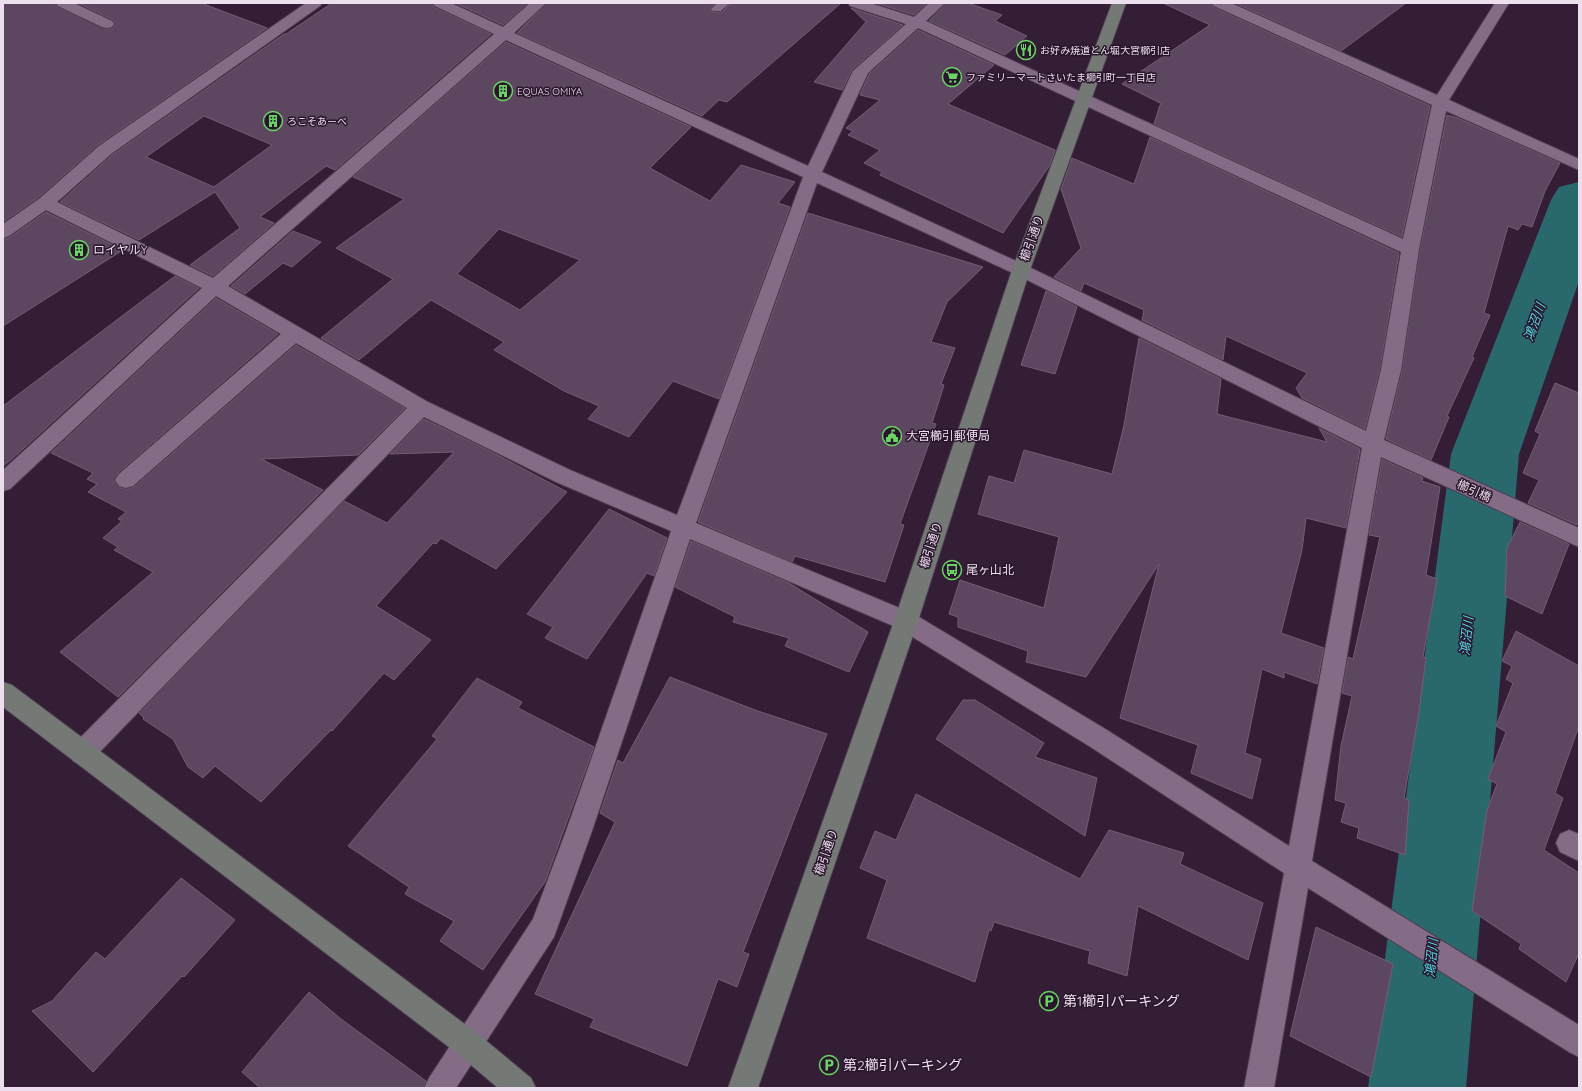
<svg xmlns="http://www.w3.org/2000/svg" width="1582" height="1091" font-family="Quicksand,'Noto Sans JP',sans-serif">
<style>
.lines{fill:none;stroke-linecap:round;stroke-linejoin:round}
.river{fill:#29696e;fill-rule:evenodd}
.building{fill:#5d4660;stroke:#745c77;fill-rule:evenodd}
.lane-casing{stroke:#4d3b4f;stroke-width:1}
.street-casing{stroke:#4d3b4f;stroke-width:2}
.secondary-casing{stroke:#4d3b4f;stroke-width:2}
.lane{fill:#846c87;fill-rule:evenodd}
.street{fill:#846c87;fill-rule:evenodd}
.secondary{fill:#747975;fill-rule:evenodd}
.labels{text-anchor:middle;stroke-width:3;stroke-linejoin:round;paint-order:stroke}
.far-poi-label{font-size:10px;fill:#eddfee;stroke:#29152c;text-anchor:start}
.street-label{font-size:12px;fill:#eddfee;stroke:#29152c}
.poi-label{font-size:12px;fill:#eddfee;stroke:#29152c;text-anchor:start}
.water-label{font-size:13px;font-style:italic;fill:#54dae5;stroke:#29152c}
.near-poi-label{font-size:14px;fill:#eddfee;stroke:#29152c;text-anchor:start}
</style>
<rect width="100%" height="100%" fill="#331e36"/>
<g class="lines">
<path class="river" d="M 1579,182 L 1579,281 L 1519,454 L 1466,1088 L 1368,1088 L 1451,454 L 1551,200 L 1559,187 Z"/>
</g>
<g class="building">
<path d="M 3,3 L 55,3 L 57,7 L 107,29 L 113,28 L 115,25 L 113,20 L 78,3 L 201,3 L 267,28 L 98,145 L 38,198 L 3,222 Z"/>
<path d="M 332,3 L 432,3 L 434,7 L 491,34 L 335,170 L 326,166 L 260,217 L 274,223 L 213,276 L 190,265 L 240,228 L 215,192 L 139,240 L 60,202 L 112,155 L 284,34 L 286,34 ZM 204,116 L 272,145 L 214,187 L 146,157 Z"/>
<path d="M 455,3 L 528,3 L 503,25 Z"/>
<path d="M 547,3 L 715,3 L 710,9 L 713,12 L 722,12 L 731,3 L 841,3 L 727,102 L 719,100 L 702,116 L 517,33 Z"/>
<path d="M 875,3 L 927,3 L 914,15 Z"/>
<path d="M 946,3 L 968,3 L 1002,15 L 995,21 L 1027,36 L 1005,55 L 929,21 Z"/>
<path d="M 1163,3 L 1211,3 L 1213,7 L 1430,106 L 1402,237 L 1154,124 L 1160,105 L 1162,104 L 1122,84 L 1210,25 Z"/>
<path d="M 1235,3 L 1406,3 L 1341,51 Z"/>
<path d="M 851,8 L 903,25 L 852,70 L 842,90 L 814,82 L 866,22 Z"/>
<path d="M 918,30 L 994,65 L 948,104 L 1055,150 L 1050,165 L 1003,233 L 880,175 L 882,172 L 864,163 L 880,150 L 848,135 L 853,131 L 846,128 L 880,100 L 860,95 L 869,74 Z"/>
<path d="M 506,42 L 691,127 L 650,168 L 710,201 L 741,165 L 795,182 L 778,203 L 790,207 L 719,399 L 673,381 L 629,437 L 588,419 L 599,406 L 564,391 L 494,350 L 504,342 L 431,300 L 359,360 L 321,338 L 393,279 L 336,248 L 404,199 L 353,177 ZM 499,229 L 580,260 L 520,310 L 457,274 Z"/>
<path d="M 1447,115 L 1458,118 L 1560,163 L 1545,191 L 1532,227 L 1522,224 L 1518,230 L 1508,226 L 1484,313 L 1490,315 L 1472,357 L 1474,358 L 1447,416 L 1449,417 L 1431,460 L 1386,439 L 1402,370 L 1420,249 Z"/>
<path d="M 1150,137 L 1399,253 L 1380,370 L 1365,429 L 1302,398 L 1296,388 L 1307,373 L 1226,336 L 1223,360 L 1142,320 L 1144,310 L 1084,283 L 1081,291 L 1054,277 L 1081,248 L 1061,189 L 1072,158 L 1134,184 Z"/>
<path d="M 46,212 L 123,250 L 3,326 L 3,239 L 10,237 Z"/>
<path d="M 808,213 L 983,267 L 947,302 L 931,342 L 955,348 L 941,384 L 944,385 L 932,423 L 936,424 L 900,524 L 904,525 L 885,582 L 795,556 L 792,562 L 698,522 Z"/>
<path d="M 293,231 L 321,242 L 292,267 L 283,263 L 245,294 L 231,286 Z"/>
<path d="M 175,276 L 199,288 L 12,459 L 3,466 L 3,406 Z"/>
<path d="M 1046,291 L 1077,307 L 1055,374 L 1021,365 Z"/>
<path d="M 216,298 L 278,334 L 118,473 L 114,481 L 119,487 L 126,489 L 134,487 L 296,345 L 405,408 L 358,455 L 261,459 L 323,490 L 118,697 L 60,652 L 153,572 L 114,550 L 118,547 L 103,538 L 122,521 L 118,519 L 126,512 L 88,492 L 97,484 L 87,479 L 93,473 L 51,453 Z"/>
<path d="M 1139,338 L 1221,379 L 1217,414 L 1327,442 L 1319,428 L 1360,449 L 1346,528 L 1306,518 L 1302,550 L 1281,633 L 1324,648 L 1317,684 L 1284,672 L 1284,678 L 1262,669 L 1245,753 L 1261,759 L 1252,799 L 1191,773 L 1198,745 L 1120,718 L 1159,564 L 1086,677 L 1026,662 L 1028,651 L 958,627 L 958,617 L 949,614 L 960,580 L 1044,608 L 1059,537 L 978,514 L 989,476 L 1014,483 L 1024,450 L 1112,474 L 1124,425 Z"/>
<path d="M 1555,383 L 1579,393 L 1579,520 L 1577,525 L 1528,503 L 1539,480 L 1523,473 L 1540,434 L 1535,431 Z"/>
<path d="M 424,419 L 490,451 L 567,492 L 496,569 L 441,538 L 436,544 L 433,543 L 376,606 L 431,640 L 394,680 L 384,673 L 332,731 L 331,730 L 261,802 L 215,766 L 203,778 L 188,767 L 173,739 L 143,719 L 144,718 L 139,713 L 344,501 L 387,523 L 454,452 L 390,454 Z"/>
<path d="M 1382,459 L 1423,478 L 1422,481 L 1440,487 L 1426,575 L 1437,579 L 1423,657 L 1426,658 L 1419,712 L 1404,798 L 1409,800 L 1405,855 L 1357,838 L 1359,828 L 1341,822 L 1346,803 L 1335,800 L 1341,746 L 1352,696 L 1342,693 L 1348,657 L 1353,659 L 1380,537 L 1369,535 Z"/>
<path d="M 609,509 L 667,538 L 654,576 L 647,573 L 587,659 L 545,638 L 553,627 L 527,614 Z"/>
<path d="M 1520,522 L 1569,544 L 1542,614 L 1505,596 L 1507,548 Z"/>
<path d="M 691,541 L 789,583 L 868,632 L 849,672 L 785,646 L 789,638 L 733,622 L 735,617 L 675,587 Z"/>
<path d="M 1516,631 L 1579,666 L 1579,726 L 1555,793 L 1563,798 L 1544,850 L 1579,873 L 1579,953 L 1566,982 L 1519,949 L 1521,944 L 1472,911 L 1487,810 L 1497,784 L 1488,779 L 1506,732 L 1496,726 L 1513,683 L 1506,679 L 1512,666 L 1502,661 Z"/>
<path d="M 670,677 L 755,710 L 827,734 L 743,952 L 749,954 L 737,987 L 718,979 L 687,1066 L 590,1027 L 594,1019 L 535,994 L 615,822 L 600,813 L 618,760 L 623,763 Z"/>
<path d="M 477,678 L 522,702 L 518,708 L 594,747 L 545,882 L 483,970 L 440,941 L 454,921 L 405,894 L 409,887 L 348,846 L 437,739 L 432,736 Z"/>
<path d="M 963,700 L 975,700 L 1044,743 L 1035,757 L 1097,778 L 1085,836 L 936,739 Z"/>
<path d="M 916,794 L 1080,879 L 1109,830 L 1184,853 L 1180,864 L 1263,903 L 1248,960 L 1138,906 L 1127,976 L 1088,963 L 1090,951 L 994,922 L 991,931 L 989,930 L 975,982 L 867,938 L 887,880 L 860,868 L 875,831 L 896,840 Z"/>
<path d="M 181,878 L 235,920 L 184,977 L 182,976 L 93,1072 L 32,1011 L 52,1001 L 96,952 L 105,959 Z"/>
<path d="M 1316,927 L 1393,964 L 1371,1077 L 1290,1036 Z"/>
<path d="M 309,992 L 341,1019 L 426,1081 L 423,1088 L 260,1088 L 242,1072 Z"/>
</g>
<g class="lines">
<defs>
<path id="lane" d="M 717,3 L 730,3 L 721,11 L 713,11 L 711,9 Z"/>
<g id="street">
<path d="M 56,3 L 74,3 L 112,21 L 114,24 L 112,27 L 107,28 L 102,27 L 58,6 Z"/>
<path d="M 306,3 L 322,3 L 320,6 L 111,154 L 57,202 L 213,278 L 494,34 L 435,6 L 433,3 L 451,3 L 503,27 L 530,3 L 546,3 L 514,33 L 808,166 L 853,71 L 906,24 L 850,6 L 848,3 L 870,3 L 914,17 L 929,3 L 945,3 L 926,21 L 1403,239 L 1432,105 L 1214,6 L 1212,3 L 1231,3 L 1437,95 L 1495,3 L 1509,3 L 1449,100 L 1579,159 L 1579,170 L 1446,111 L 1419,249 L 1401,370 L 1384,440 L 1579,528 L 1579,547 L 1381,457 L 1312,861 L 1579,1025 L 1579,1057 L 1569,1052 L 1308,888 L 1274,1088 L 1244,1088 L 1284,873 L 1089,746 L 898,628 L 690,539 L 592,831 L 554,937 L 456,1088 L 424,1088 L 429,1078 L 533,919 L 566,831 L 671,531 L 556,482 L 424,417 L 91,761 L 82,765 L 73,761 L 70,753 L 73,745 L 407,408 L 296,343 L 133,486 L 126,488 L 119,486 L 115,480 L 119,474 L 281,334 L 216,296 L 10,489 L 3,491 L 3,470 L 202,288 L 46,210 L 9,236 L 3,238 L 3,224 L 39,199 L 99,146 ZM 918,28 L 1401,252 L 1381,370 L 1366,431 L 1027,266 L 822,172 L 868,73 ZM 506,40 L 803,177 L 677,515 L 570,470 L 428,402 L 228,286 ZM 817,183 L 1015,274 L 1362,448 L 1289,846 L 1107,730 L 914,614 L 696,523 Z"/>
<path d="M 1569,830 L 1579,834 L 1579,861 L 1560,852 L 1556,843 L 1560,834 Z"/>
</g>
<g id="secondary">
<path d="M 1112,3 L 1126,3 L 1030,270 L 918,621 L 758,1088 L 728,1088 L 894,621 L 1012,270 Z"/>
<path d="M 3,682 L 12,685 L 478,1034 L 531,1078 L 536,1088 L 498,1088 L 458,1054 L 3,707 Z"/>
</g>
</defs>
<use href="#lane" class="lane-casing"/>
<use href="#street" class="street-casing"/>
<use href="#secondary" class="secondary-casing"/>
<use href="#lane" class="lane"/>
<use href="#street" class="street"/>
<use href="#secondary" class="secondary"/>
</g>
<defs>
<symbol id="restaurant-ring" viewBox="-11 -11 22 22"><circle r="9.5" fill="#29152c" stroke="#69d464" stroke-width="1.5"/><path d="M-5-6h1v4h1v-4h1v4h1v-4h1v5L-1.5 .5V6h-2V.5L-5-1ZM5-6V6H3V1.5H1.5Q1.5-4 5-6Z" fill="#69d464"/></symbol>
<symbol id="supermarket-ring" viewBox="-11 -11 22 22"><circle r="9.5" fill="#29152c" stroke="#69d464" stroke-width="1.5"/><path d="M-6-5.5h2.5l.6 2H6L4.5 2H-2.5L-4.4-4H-6ZM-1.5 3.2a1.3 1.3 0 1 0 .1 0ZM3 3.2a1.3 1.3 0 1 0 .1 0Z" fill="#69d464"/></symbol>
<symbol id="building-ring" viewBox="-11 -11 22 22"><circle r="9.5" fill="#29152c" stroke="#69d464" stroke-width="1.5"/><path d="M-4-6H4V6H1V3H-1V6H-4ZM-2.5-4.3h1.7v1.8h-1.7ZM.8-4.3h1.7v1.8H.8ZM-2.5-1h1.7V.8h-1.7ZM.8-1h1.7V.8H.8Z" fill="#69d464"/></symbol>
<symbol id="civic-ring" viewBox="-11 -11 22 22"><circle r="9.5" fill="#29152c" stroke="#69d464" stroke-width="1.5"/><path d="M-.6-6.5H3V-4.5H.6V-3L4-1V1h2V6H-6V1h2V-1L-.6-3ZM-1.2 2.5V6h2.4V2.5Z" fill="#69d464"/></symbol>
<symbol id="bus-ring" viewBox="-11 -11 22 22"><circle r="9.5" fill="#29152c" stroke="#69d464" stroke-width="1.5"/><path d="M-5-6H5V4H4V6H2V4H-2V6H-4V4H-5ZM-3.5-4V0h7V-4ZM-3.5 1.2v1.5H-2V1.2ZM2 1.2v1.5H3.5V1.2Z" fill="#69d464"/></symbol>
<symbol id="parking-ring" viewBox="-11 -11 22 22"><circle r="9.5" fill="#29152c" stroke="#69d464" stroke-width="1.5"/><path d="M-3.5-5.5H1a3.5 3.5 0 0 1 0 7H-1V5.5H-3.5ZM-1-3.4V-.6H.8a1.4 1.4 0 0 0 0-2.8Z" fill="#69d464"/></symbol>
</defs>
<g fill-rule="evenodd">
<use href="#restaurant-ring" x="1015" y="39" width="22" height="22"/>
<use href="#supermarket-ring" x="941" y="66" width="22" height="22"/>
<use href="#building-ring" x="492" y="80" width="22" height="22"/>
<use href="#building-ring" x="262" y="110" width="22" height="22"/>
<use href="#building-ring" x="68" y="239" width="22" height="22"/>
<use href="#civic-ring" x="881" y="425" width="22" height="22"/>
<use href="#bus-ring" x="941" y="559" width="22" height="22"/>
<use href="#parking-ring" x="1038" y="990" width="22" height="22"/>
<use href="#parking-ring" x="818" y="1054" width="22" height="22"/>
</g>
<g class="labels">
<g class="far-poi-label">
<text x="1040" y="54">お好み焼道とん堀大宮櫛引店</text>
<text x="966" y="81">ファミリーマートさいたま櫛引町一丁目店</text>
<text x="517" y="95">EQUAS OMIYA</text>
<text x="287" y="125">ろこそあーべ</text>
</g>
<g class="street-label">
<text transform="translate(1032 238) rotate(-70)" y="4">櫛引通り</text>
<text transform="translate(1474 491) rotate(24)" y="4">櫛引橋</text>
<text transform="translate(931 545) rotate(-72)" y="4">櫛引通り</text>
<text transform="translate(826 852) rotate(-71)" y="4">櫛引通り</text>
</g>
<g class="poi-label">
<text x="93" y="254">ロイヤルY</text>
<text x="906" y="440">大宮櫛引郵便局</text>
<text x="966" y="574">尾ヶ山北</text>
</g>
<g class="water-label">
<text transform="translate(1534 322) rotate(-70)" y="5">鴻沼川</text>
<text transform="translate(1466 636) rotate(-84)" y="5">鴻沼川</text>
<text transform="translate(1431 958) rotate(-84)" y="5">鴻沼川</text>
</g>
<g class="near-poi-label">
<text x="1063" y="1006">第1櫛引パーキング</text>
<text x="843" y="1070">第2櫛引パーキング</text>
</g>
</g>
<rect width="1582" height="1091" fill="none" stroke="#eddfee" stroke-width="8"/>
</svg>
